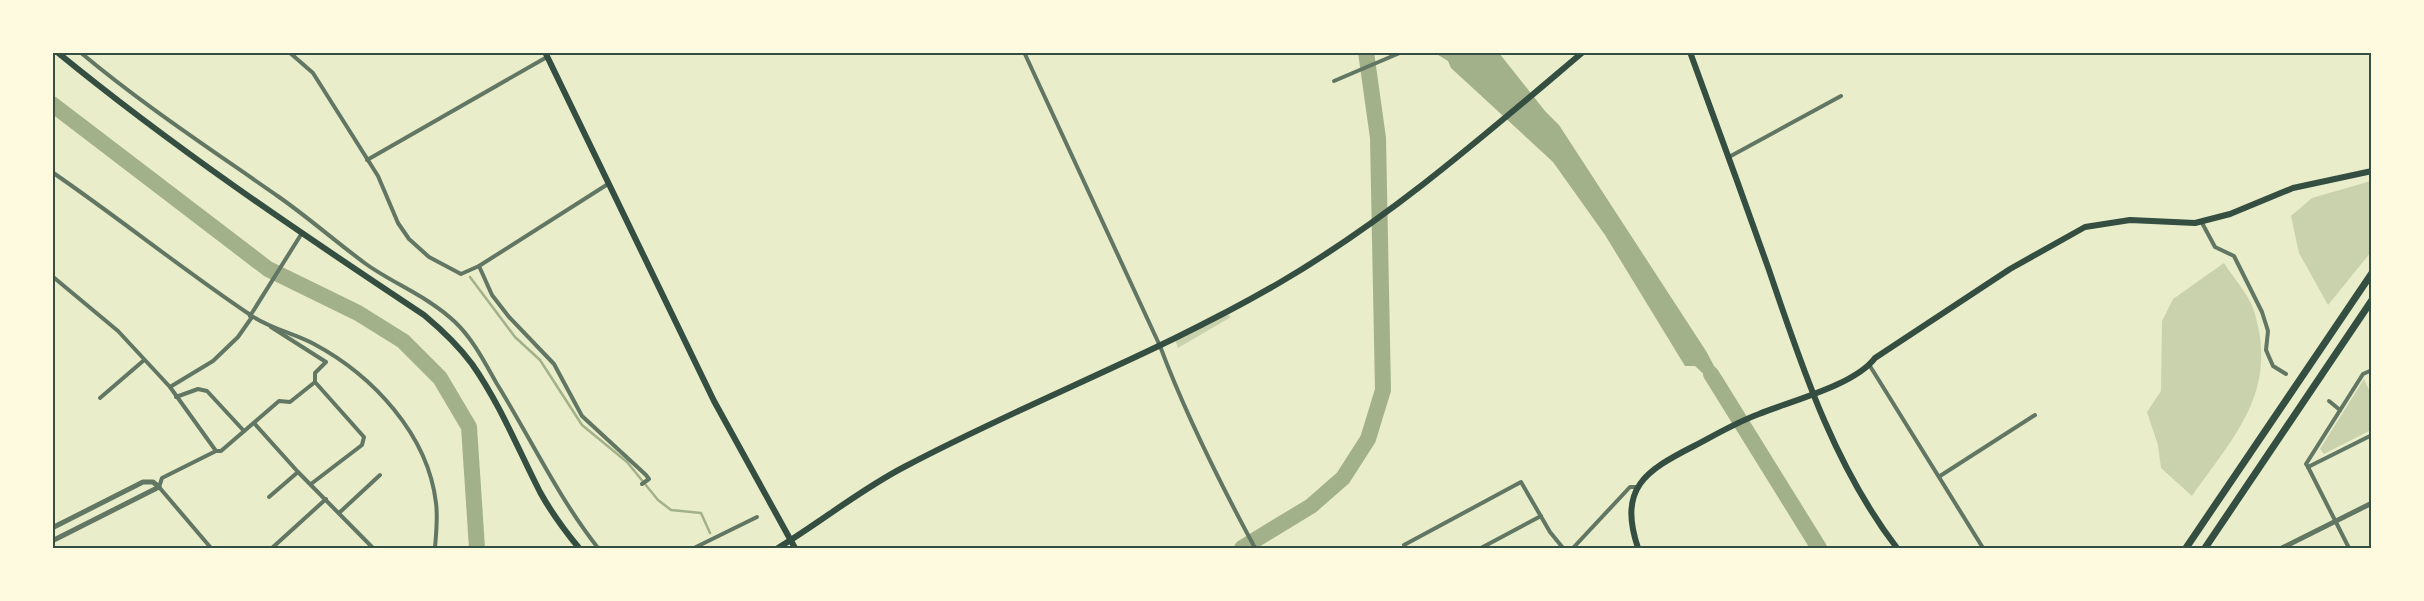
<svg xmlns="http://www.w3.org/2000/svg" width="2424" height="601" font-family="Bitter,serif">
<style>
.green{fill:#cad2ad}
.water{fill:#a3b18a}
.lines{fill:none;stroke-linecap:round;stroke-linejoin:round}
.stream{stroke:#a3b18a;stroke-width:2.5}
.river{stroke:#a3b18a;stroke-width:16}
.minor{stroke:#617663;stroke-width:4}
.tertiary{stroke:#617663;stroke-width:5}
.primary{stroke:#344e41;stroke-width:6}
.trunk{stroke:#344e41;stroke-width:6}
.motorway{stroke:#344e41;stroke-width:7}
.neatline{fill:none;stroke:#344e41;stroke-width:2}
</style>
<rect width="100%" height="100%" fill="#e9edc9"/>
<g class="green">
<path d="M 2371,181 L 2371,252 L 2328,305 L 2299,253 L 2291,216 L 2312,198 Z"/>
<path d="M 2224,263 C 2232,276 2250,296 2254,311 C 2279,391 2235,435 2192,496 L 2161,468 L 2158,445 L 2147,412 L 2161,391 L 2162,321 L 2173,299 Z"/>
<path d="M 1221,311 L 1231,317 L 1178,348 L 1174,336 Z"/>
<path d="M 2364,379 L 2371,394 L 2371,430 L 2324,454 L 2320,449 Z"/>
</g>
<path class="water" d="M 1435,53 L 1499,53 L 1545,111 L 1559,125 L 1706,351 L 1733,401 L 1695,366 L 1685,366 L 1605,235 L 1553,162 L 1451,68 L 1448,61 Z"/>
<g class="lines">
<path class="stream" d="M 470,277 L 515,337 L 540,360 L 582,425 L 627,462 L 658,500 L 671,510 L 701,513 L 710,533"/>
<g class="river">
<path d="M 52,104 L 268,269 L 358,313 L 403,341 L 440,378 L 469,427 L 477,548"/>
<path d="M 1711,374 L 1819,548"/>
<path d="M 1242,548 L 1311,506 L 1343,478 L 1368,439 L 1383,390 L 1378,138 L 1366,52"/>
</g>
<g class="minor">
<path d="M 80,52 C 143,105 212,150 279,197 C 309,218 336,242 366,264 C 394,284 429,297 455,322 C 473,339 485,363 497,384 C 531,439 558,497 598,548"/>
<path d="M 289,52 L 313,73 L 378,176 L 398,223 L 409,239 L 429,257 L 461,274 L 479,266 L 608,184"/>
<path d="M 1024,52 L 1160,346 C 1186,416 1220,483 1255,548"/>
<path d="M 1334,81 L 1402,52"/>
<path d="M 1729,157 L 1841,96"/>
<path d="M 367,160 L 547,57"/>
<path d="M 52,172 C 119,218 182,269 249,314 C 268,328 293,333 314,344 C 372,375 428,434 436,503 C 438,518 436,534 435,548"/>
<path d="M 2201,221 L 2215,247 L 2234,256 L 2262,312 L 2268,331 L 2266,350 L 2273,366 L 2286,374"/>
<path d="M 479,266 L 492,295 L 509,317 L 554,364 L 582,416 L 646,475 L 649,479 L 642,484"/>
<path d="M 52,276 L 118,331 L 170,387 L 216,451"/>
<path d="M 250,316 L 302,233"/>
<path d="M 1870,366 L 1983,548"/>
<path d="M 170,387 L 213,361 L 238,337 L 252,317"/>
<path d="M 176,397 L 198,389 L 207,391 L 244,431"/>
<path d="M 100,398 L 143,361"/>
<path d="M 2329,401 L 2340,410"/>
<path d="M 254,423 L 298,472 L 373,548"/>
<path d="M 2308,467 L 2306,464 L 2363,374 L 2372,370"/>
<path d="M 2308,467 L 2349,548"/>
<path d="M 2308,467 L 2372,435"/>
<path d="M 1940,476 L 2035,415"/>
<path d="M 311,484 L 362,445 L 364,437 L 315,382"/>
<path d="M 269,497 L 298,472"/>
<path d="M 339,513 L 380,475"/>
<path d="M 211,548 L 159,487 L 162,478 L 216,451 L 221,451 L 279,401 L 290,402 L 315,382 L 315,373 L 326,362 L 271,327"/>
<path d="M 272,548 L 326,499"/>
<path d="M 694,548 L 757,517"/>
<path d="M 1406,548 L 1404,545 L 1521,482 L 1550,532 L 1563,548"/>
<path d="M 1481,548 L 1541,516"/>
<path d="M 1573,548 L 1630,487 L 1637,487"/>
</g>
<g class="tertiary">
<path d="M 52,528 L 143,482 L 153,482 L 159,487 L 52,541"/>
<path d="M 2282,548 L 2372,503"/>
</g>
<g class="primary">
<path d="M 1690,52 C 1717,125 1743,197 1769,270 C 1802,367 1834,466 1897,548"/>
<path d="M 1638,548 C 1618,488 1645,471 1694,446 C 1715,435 1737,422 1759,414 C 1791,401 1855,385 1875,358 L 2010,269 L 2085,227 L 2130,220 L 2195,223 L 2230,214 L 2293,188 L 2372,171"/>
</g>
<g class="trunk">
<path d="M 57,52 C 174,148 299,232 424,315 C 442,330 458,345 472,364 C 500,404 518,449 540,492 C 551,512 565,531 579,548"/>
<path d="M 545,52 L 714,401 L 795,548"/>
<path d="M 778,548 C 821,522 861,489 906,466 C 1029,401 1159,353 1279,283 C 1389,219 1486,134 1583,52"/>
</g>
<g class="motorway">
<path d="M 2186,548 L 2372,273"/>
<path d="M 2205,548 L 2372,300"/>
</g>
</g>
<rect width="2424" height="601" fill="none" stroke="#fefae0" stroke-width="108"/>
<rect x="54" y="54" width="2316" height="493" class="neatline"/>
</svg>
